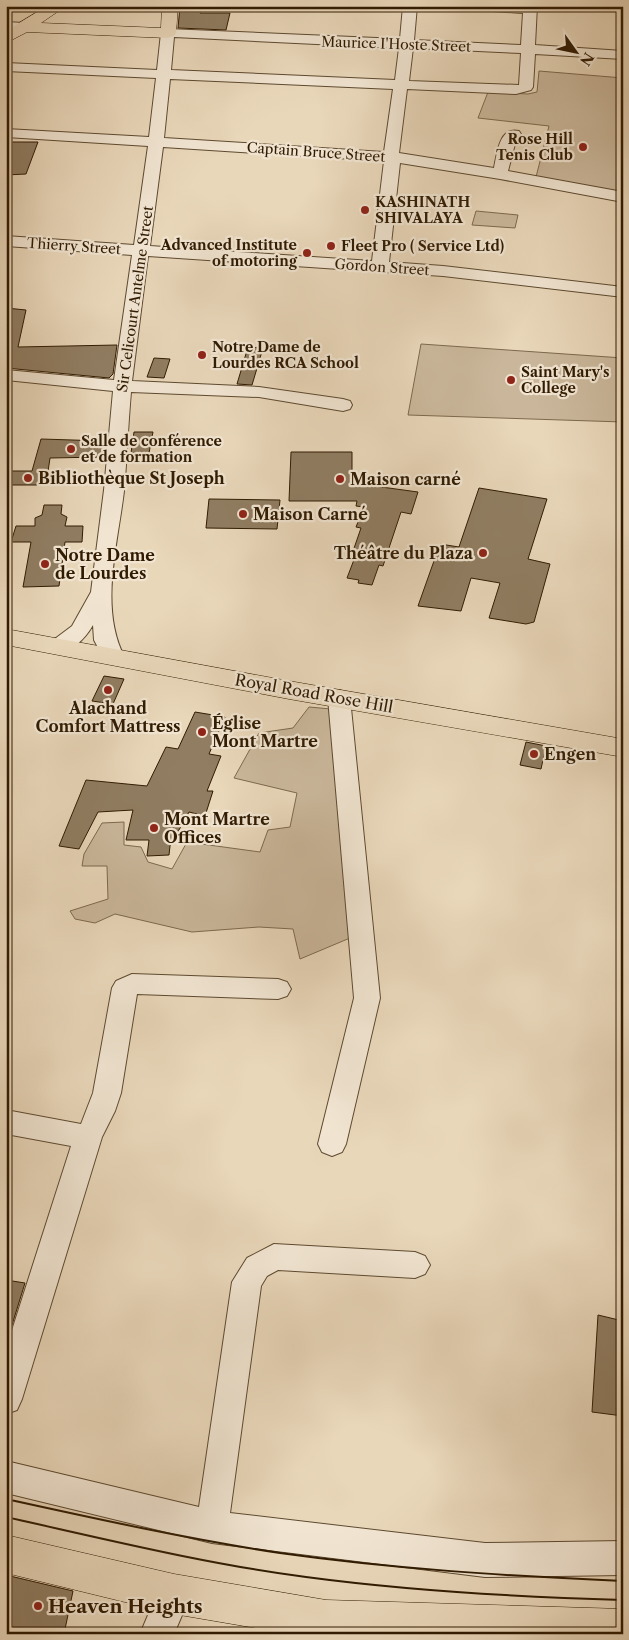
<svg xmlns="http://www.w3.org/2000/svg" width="629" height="1640" font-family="'Libre Caslon Text',serif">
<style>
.green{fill:#cab79b;stroke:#7d694e}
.building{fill:#907d62;stroke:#301b02}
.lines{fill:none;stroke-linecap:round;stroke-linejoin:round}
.minor-casing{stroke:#5e4a30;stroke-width:2}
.major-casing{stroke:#301b02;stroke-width:1}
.minor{fill:#f1e5d2;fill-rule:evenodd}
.major{fill:#e9d7ba;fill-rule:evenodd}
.tram{stroke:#301b02;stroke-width:2}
.poi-dot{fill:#8f2418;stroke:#f1e5d2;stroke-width:2}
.labels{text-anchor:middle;stroke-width:4.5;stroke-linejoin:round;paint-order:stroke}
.far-street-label{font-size:14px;fill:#301b02;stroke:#f1e5d2}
.far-poi-label{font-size:14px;font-weight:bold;fill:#301b02;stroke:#f1e5d2;text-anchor:start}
.poi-label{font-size:16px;font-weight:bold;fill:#301b02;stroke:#f1e5d2;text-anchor:start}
.street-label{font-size:16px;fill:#301b02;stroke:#f1e5d2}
.near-poi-label{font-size:19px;font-weight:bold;fill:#301b02;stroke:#f1e5d2;text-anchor:start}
</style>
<rect width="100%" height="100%" fill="#e9d7ba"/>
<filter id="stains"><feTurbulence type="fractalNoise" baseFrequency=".004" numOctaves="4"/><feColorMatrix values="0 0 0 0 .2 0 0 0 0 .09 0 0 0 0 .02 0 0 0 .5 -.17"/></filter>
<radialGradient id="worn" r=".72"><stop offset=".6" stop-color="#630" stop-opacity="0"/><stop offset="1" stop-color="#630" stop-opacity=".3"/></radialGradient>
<g class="green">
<path d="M 539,71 L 623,78 L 621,96 L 623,97 L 623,167 L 617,191 L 536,177 L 549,126 L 478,118 L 488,92 L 528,94 L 537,92 Z"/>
<path d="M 476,211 L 518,215 L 515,228 L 472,225 Z"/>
<path d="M 421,344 L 623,358 L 623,422 L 408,415 Z"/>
<path d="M 309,707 L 331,709 L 350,938 L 300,959 L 293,929 L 259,927 L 192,932 L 115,914 L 95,923 L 75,919 L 70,911 L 108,899 L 107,866 L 82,866 L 84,854 L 102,823 L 124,822 L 124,845 L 141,847 L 148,862 L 172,869 L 187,842 L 260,852 L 268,830 L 290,827 L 297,793 L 234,778 L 259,733 L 293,728 Z"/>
</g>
<g class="building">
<path d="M 180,6 L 203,6 L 200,13 L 230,13 L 226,30 L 178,28 Z"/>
<path d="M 6,142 L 38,142 L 26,174 L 6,175 Z"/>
<path d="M 6,308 L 26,310 L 18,347 L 117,345 L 113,374 L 109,378 L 6,368 Z"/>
<path d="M 248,347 L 263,348 L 252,385 L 237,384 Z"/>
<path d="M 154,358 L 170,359 L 164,378 L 147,377 Z"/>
<path d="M 134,432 L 153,432 L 149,453 L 131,453 Z"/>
<path d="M 41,439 L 104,441 L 102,457 L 50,458 L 46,485 L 8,485 L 10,471 L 32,471 Z"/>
<path d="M 291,452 L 352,452 L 352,483 L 418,492 L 411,514 L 401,512 L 383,566 L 379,565 L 372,585 L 358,583 L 359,580 L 347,578 L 355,557 L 351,557 L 361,528 L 356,527 L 364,507 L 356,506 L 357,501 L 289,501 Z"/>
<path d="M 479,488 L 547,499 L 528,559 L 550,564 L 534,622 L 526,624 L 489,618 L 500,583 L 471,578 L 461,611 L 418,606 L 440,544 L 459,547 Z"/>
<path d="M 209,499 L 280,500 L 277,529 L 206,528 Z"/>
<path d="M 44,505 L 62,505 L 61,514 L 67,517 L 65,526 L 83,526 L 82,542 L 65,542 L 59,586 L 23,587 L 31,542 L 11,542 L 16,526 L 35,526 L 35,518 L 42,515 Z"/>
<path d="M 104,676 L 124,679 L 113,704 L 92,701 Z"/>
<path d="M 195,712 L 225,717 L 209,754 L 221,756 L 207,791 L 213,791 L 205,816 L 189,812 L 170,846 L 169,855 L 147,856 L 149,840 L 126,840 L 133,810 L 98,812 L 79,849 L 59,846 L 86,780 L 147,786 L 166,747 L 178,749 Z"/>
<path d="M 526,742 L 546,746 L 541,769 L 520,765 Z"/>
<path d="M 6,1280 L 25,1283 L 7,1341 L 6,1341 Z"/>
<path d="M 598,1315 L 623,1321 L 623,1416 L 592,1412 Z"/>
<path d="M 10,1576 L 73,1591 L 64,1634 L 6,1634 L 6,1578 Z"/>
</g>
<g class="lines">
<defs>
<g id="minor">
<path d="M 403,6 L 417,6 L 414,40 L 521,45 L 523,13 L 476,10 L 470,6 L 537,6 L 535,45 L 623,51 L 623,59 L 535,54 L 533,87 L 531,90 L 516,94 L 407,89 L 399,153 L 494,168 C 497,154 499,126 519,131 L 521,134 L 516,140 L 508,171 L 623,192 L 623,202 L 500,179 L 400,163 L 389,262 L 443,266 L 623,287 L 623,297 L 443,276 L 148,256 L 132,381 L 259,387 L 343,399 L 350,401 L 352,405 L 350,409 L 343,411 L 259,397 L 131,392 C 128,425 127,458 124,491 C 118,543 99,607 124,656 L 121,661 L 113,663 L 105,661 L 94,640 L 93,625 C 85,639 69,656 52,651 L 49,646 L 52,641 L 72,626 L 91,592 L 104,490 L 113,391 L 6,380 L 6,370 L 114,380 L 132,255 L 6,246 L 6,236 L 134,245 L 148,146 L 6,137 L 6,129 L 149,137 L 156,78 L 6,71 L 6,63 L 157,70 L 161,33 L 168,29 L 400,39 ZM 174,37 L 399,48 L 395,80 L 171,70 ZM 413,48 L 521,53 L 519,85 L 409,81 ZM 170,79 L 393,89 L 384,152 L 164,138 ZM 163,147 L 384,161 L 372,261 L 150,246 Z"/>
<path d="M 6,22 L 24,23 L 31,27 L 24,31 L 6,30 Z"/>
<path d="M 339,690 L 347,693 L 350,698 L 380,998 L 346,1144 L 342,1152 L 332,1156 L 322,1152 L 318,1144 L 354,998 L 328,698 L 331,693 Z"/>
<path d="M 132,974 L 278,979 L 287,982 L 291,989 L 287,996 L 278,999 L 137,994 L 121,1093 L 115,1111 L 102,1137 L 22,1399 L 17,1410 L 6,1414 L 6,1349 L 71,1146 L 6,1134 L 6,1110 L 81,1124 L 93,1093 L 112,988 L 116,981 Z"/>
<path d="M 274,1244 L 415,1252 L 425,1256 L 430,1265 L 425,1274 L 415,1278 L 278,1270 L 267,1276 L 261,1286 L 230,1513 L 485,1543 L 623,1541 L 623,1575 L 485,1577 L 212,1543 L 6,1493 L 6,1461 L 199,1507 L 232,1282 L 247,1258 Z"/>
<path d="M 174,1577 L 186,1582 L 191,1594 L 174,1634 L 140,1634 L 162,1582 Z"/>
</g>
<g id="major">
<path d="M 47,6 L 66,6 L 41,23 L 161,28 L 162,6 L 178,6 L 176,33 L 174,36 L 168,38 L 27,32 L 6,43 L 6,31 Z"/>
<path d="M 6,629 L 289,681 L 623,739 L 623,757 L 289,699 L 6,645 Z"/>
<path d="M 6,1535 L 174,1574 L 326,1600 L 623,1609 L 623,1634 L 291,1634 L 174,1614 L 6,1573 Z"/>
</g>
</defs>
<use href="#minor" class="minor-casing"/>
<use href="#major" class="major-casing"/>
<use href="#minor" class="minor"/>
<use href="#major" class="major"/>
<g class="tram">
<path d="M 6,1499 C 97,1519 188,1539 280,1553 C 394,1569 508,1576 623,1581"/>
<path d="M 6,1517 C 105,1539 206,1564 306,1577 C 411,1591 517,1597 623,1600"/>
</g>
</g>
<g class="poi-dot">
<circle cx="583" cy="147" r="5"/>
<circle cx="365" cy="210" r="5"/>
<circle cx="331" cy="246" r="5"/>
<circle cx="307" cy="253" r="5"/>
<circle cx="202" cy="355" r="5"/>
<circle cx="511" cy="380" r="5"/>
<circle cx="71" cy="449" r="5"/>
<circle cx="28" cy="478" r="5"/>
<circle cx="340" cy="479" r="5"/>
<circle cx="243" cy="514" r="5"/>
<circle cx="483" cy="553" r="5"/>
<circle cx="45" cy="564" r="5"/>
<circle cx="108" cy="690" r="5"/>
<circle cx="202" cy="732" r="5"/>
<circle cx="534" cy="754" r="5"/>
<circle cx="154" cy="828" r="5"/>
<circle cx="38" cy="1606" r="5"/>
</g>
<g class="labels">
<g class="far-street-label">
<text transform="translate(396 44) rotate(2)" y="5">Maurice I'Hoste Street</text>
<text transform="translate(316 152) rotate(4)" y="5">Captain Bruce Street</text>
<text transform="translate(74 246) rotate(4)" y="5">Thierry Street</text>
<text transform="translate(382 267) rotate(4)" y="5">Gordon Street</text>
<text transform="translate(135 299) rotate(-82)" y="5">Sir Celicourt Antelme Street</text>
</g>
<g class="far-poi-label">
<text x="573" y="144" text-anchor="end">Rose Hill<tspan x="573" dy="16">Tenis Club</tspan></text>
<text x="375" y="207">KASHINATH<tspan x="375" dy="16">SHIVALAYA</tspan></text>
<text x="297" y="250" text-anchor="end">Advanced Institute<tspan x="297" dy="16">of motoring</tspan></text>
<text x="341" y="251">Fleet Pro ( Service Ltd)</text>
<text x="212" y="352">Notre Dame de<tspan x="212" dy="16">Lourdes RCA School</tspan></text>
<text x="521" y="377">Saint Mary's<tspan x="521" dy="16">College</tspan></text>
<text x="81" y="446">Salle de conférence<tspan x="81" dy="16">et de formation</tspan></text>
</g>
<g class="poi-label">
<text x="38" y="484">Bibliothèque St Joseph</text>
<text x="350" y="485">Maison carné</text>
<text x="253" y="520">Maison Carné</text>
<text x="473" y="559" text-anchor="end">Théâtre du Plaza</text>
<text x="55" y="561">Notre Dame<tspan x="55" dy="18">de Lourdes</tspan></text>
<text x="108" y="714" text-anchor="middle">Alachand<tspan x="108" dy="18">Comfort Mattress</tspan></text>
<text x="212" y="729">Église<tspan x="212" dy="18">Mont Martre</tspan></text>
<text x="544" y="760">Engen</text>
<text x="164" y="825">Mont Martre<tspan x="164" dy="18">Offices</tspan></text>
</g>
<g class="street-label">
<text transform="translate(314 693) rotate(10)" y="6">Royal Road Rose Hill</text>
</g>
<g class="near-poi-label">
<text x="48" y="1613">Heaven Heights</text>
</g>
</g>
<rect width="629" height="1640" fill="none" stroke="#e9d7ba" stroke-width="25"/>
<rect x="8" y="8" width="614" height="1625" fill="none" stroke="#301b02" stroke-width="2.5"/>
<rect x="12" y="12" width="604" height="1615" fill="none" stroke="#301b02"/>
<g transform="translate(576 52) rotate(123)" stroke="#f1e5d2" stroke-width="4" paint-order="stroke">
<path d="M0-4L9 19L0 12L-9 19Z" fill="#301b02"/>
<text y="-8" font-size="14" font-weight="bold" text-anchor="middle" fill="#301b02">N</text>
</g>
<rect width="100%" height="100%" filter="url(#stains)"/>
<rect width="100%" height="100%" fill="url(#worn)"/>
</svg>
